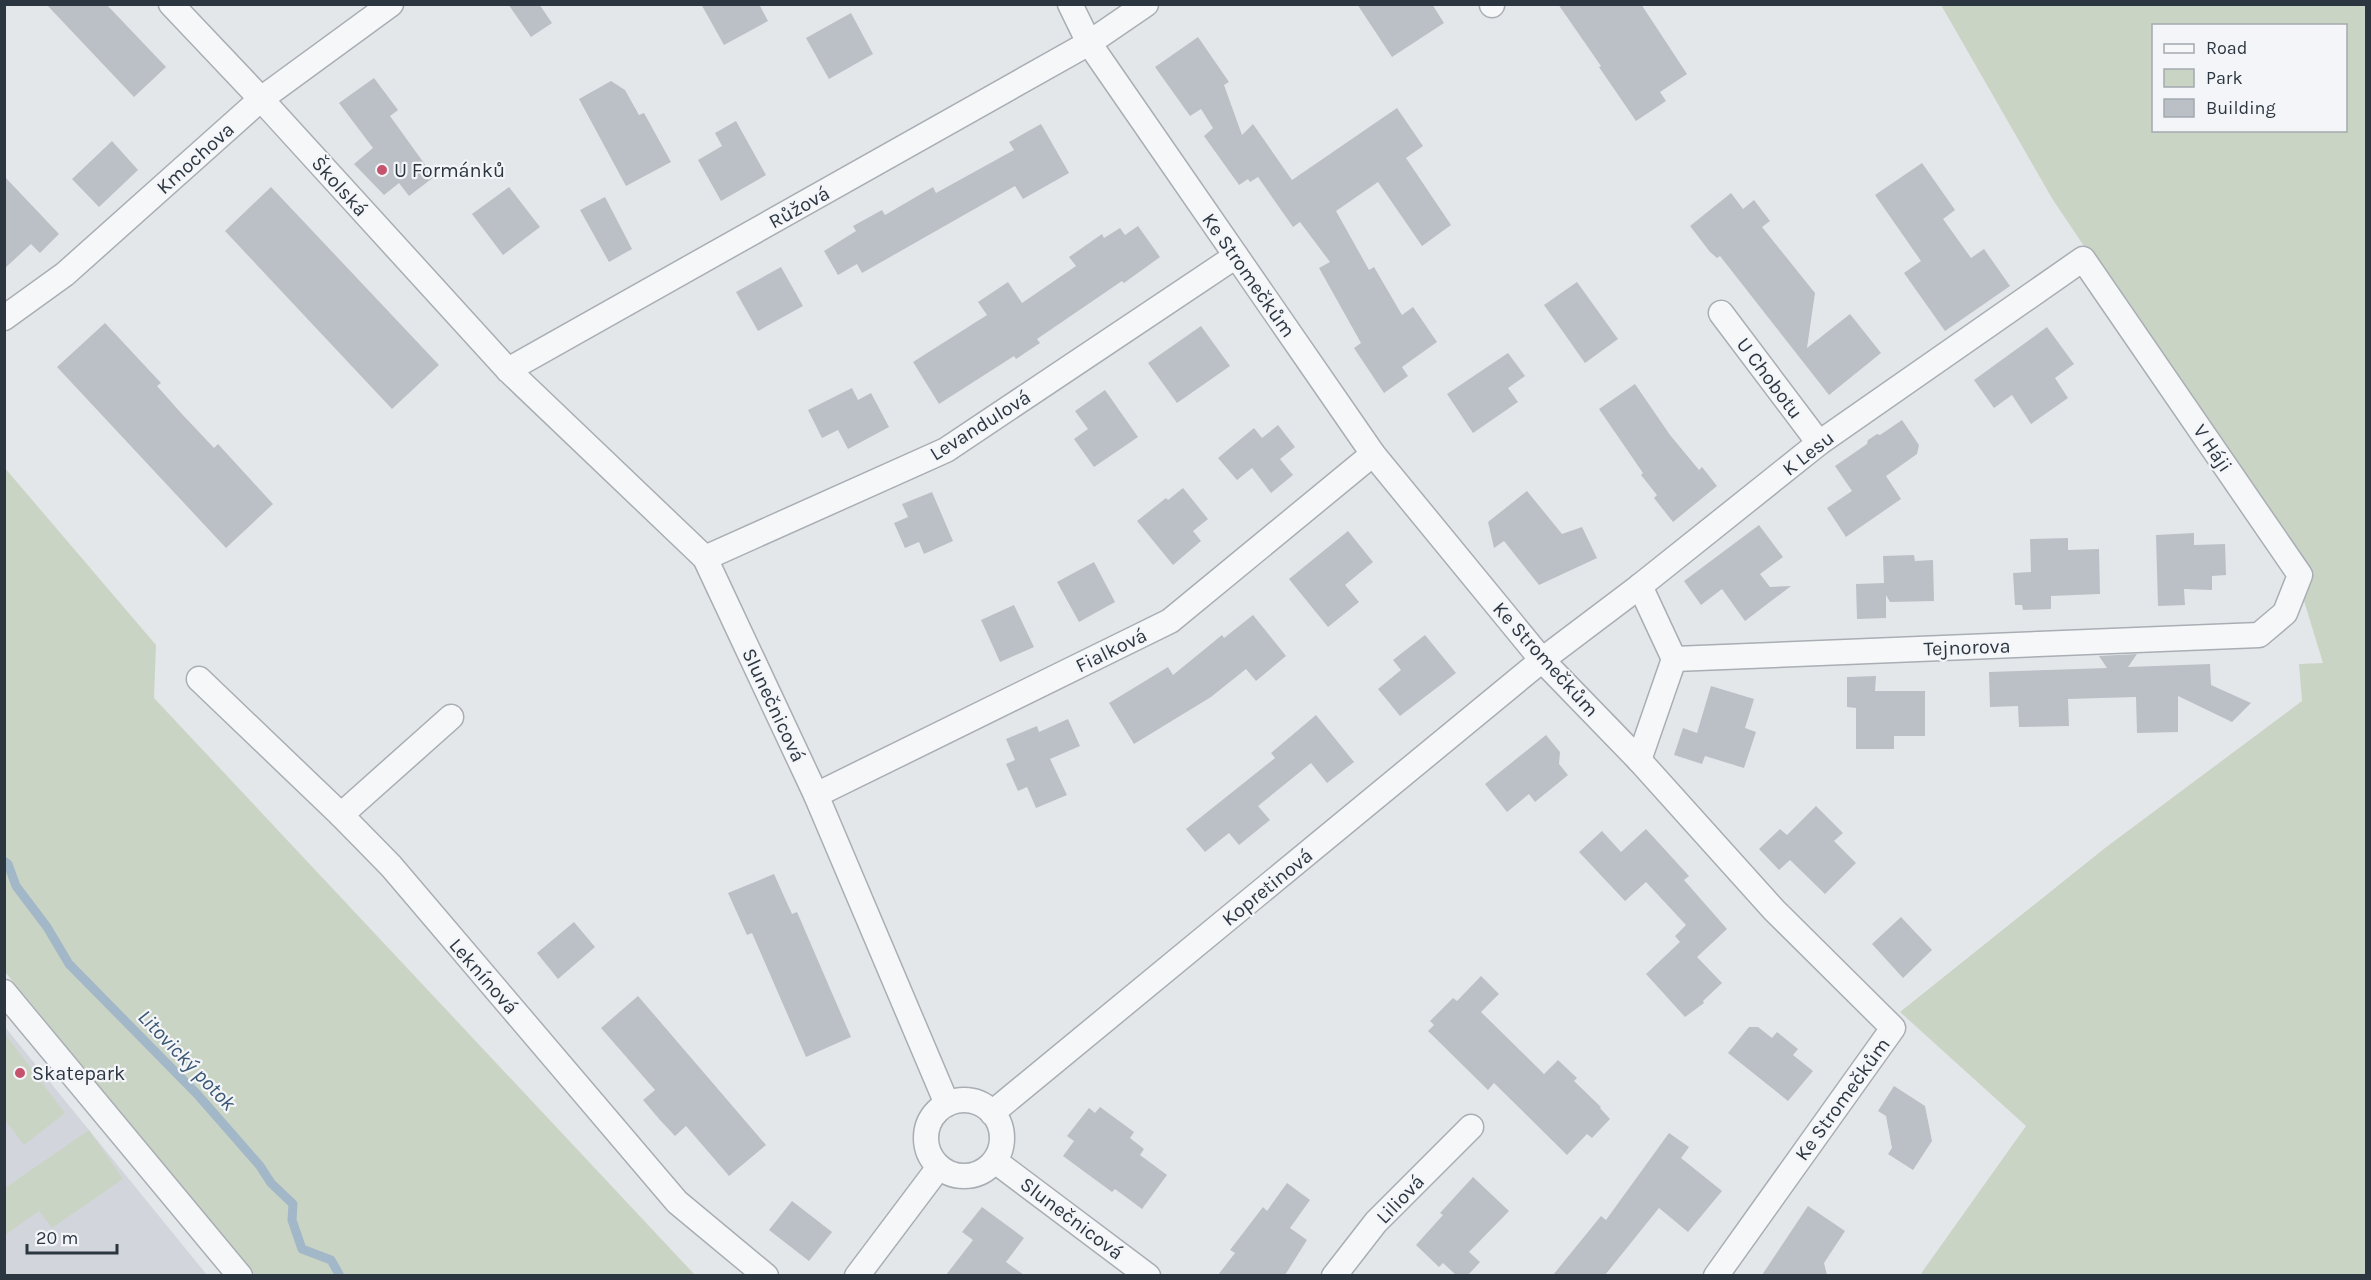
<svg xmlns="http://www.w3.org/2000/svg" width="2371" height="1280" font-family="Karla,sans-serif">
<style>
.built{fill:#d2d6dc}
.green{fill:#cad4c5;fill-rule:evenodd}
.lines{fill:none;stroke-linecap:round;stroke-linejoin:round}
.stream{stroke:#a2b7c7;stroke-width:9}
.building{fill:#bbc0c7}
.minor-casing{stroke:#a9aeb4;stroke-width:27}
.minor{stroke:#f6f7f9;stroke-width:24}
.poi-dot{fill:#c5536d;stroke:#f3f5f8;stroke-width:2}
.labels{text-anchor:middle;stroke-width:4.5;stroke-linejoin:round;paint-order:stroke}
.street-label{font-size:20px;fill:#2c3641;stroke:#f3f5f8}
.poi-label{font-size:20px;fill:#2c3641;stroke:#f3f5f8;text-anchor:start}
.water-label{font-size:21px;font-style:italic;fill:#395773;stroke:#f3f5f8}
</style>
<rect width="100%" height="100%" fill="#e4e7ea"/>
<path class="built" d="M 5,1027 L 207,1275 L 5,1275 Z"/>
<g class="green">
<path d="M 1941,5 L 2366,5 L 2366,1275 L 1920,1275 L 2026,1126 L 1900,1012 L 2105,848 L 2302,701 L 2299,664 L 2323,663 L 2301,591 L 2197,414 L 2053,200 ZM 2154,26 L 2346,26 L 2346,130 L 2154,130 Z"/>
<path d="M 4,467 L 156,645 L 154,698 L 695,1275 L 255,1275 L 5,972 Z"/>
<path d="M 5,1034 L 65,1113 L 24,1145 L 5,1120 Z"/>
<path d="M 89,1130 L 123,1179 L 52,1228 L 39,1211 L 5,1235 L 5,1188 Z"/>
</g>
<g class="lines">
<path class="stream" d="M 4,861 L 8,864 L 16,886 L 47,927 L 69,964 L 197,1094 L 260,1166 L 271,1183 L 293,1204 L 292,1220 L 302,1249 L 331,1260 L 340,1276"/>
</g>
<g class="building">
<path d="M 46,4 L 106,4 L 166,67 L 134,97 Z"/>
<path d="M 508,4 L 539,4 L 552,23 L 531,37 Z"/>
<path d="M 701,4 L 759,4 L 768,21 L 724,45 Z"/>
<path d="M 1357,4 L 1432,4 L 1444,23 L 1392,57 Z"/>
<path d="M 1558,4 L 1641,4 L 1687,74 L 1660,92 L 1666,101 L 1636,121 L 1599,67 L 1601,66 Z"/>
<path d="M 851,13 L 873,54 L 829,79 L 806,38 Z"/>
<path d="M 1198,37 L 1229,82 L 1224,85 L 1242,135 L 1253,124 L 1292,180 L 1397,108 L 1423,146 L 1406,158 L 1451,225 L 1422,246 L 1378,182 L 1336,211 L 1369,270 L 1374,267 L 1402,315 L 1413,307 L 1437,342 L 1402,367 L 1408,376 L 1384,393 L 1354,348 L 1361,343 L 1319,268 L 1330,262 L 1300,222 L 1293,227 L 1258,177 L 1250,182 L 1248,179 L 1239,185 L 1204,136 L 1213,128 L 1201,109 L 1190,116 L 1155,67 Z"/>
<path d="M 374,78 L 398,110 L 390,116 L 434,177 L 409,196 L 399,183 L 384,195 L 354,164 L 373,148 L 339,103 Z"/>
<path d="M 611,81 L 625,90 L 639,115 L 644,113 L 671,162 L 626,186 L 579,99 Z"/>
<path d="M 736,121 L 766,175 L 721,201 L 698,160 L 722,146 L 715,133 Z"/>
<path d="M 1041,124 L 1069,173 L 1023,199 L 1015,186 L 862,273 L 857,264 L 838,275 L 824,251 L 856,231 L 853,226 L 882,210 L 885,215 L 933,187 L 936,193 L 1014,150 L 1009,142 Z"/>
<path d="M 112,141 L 138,170 L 99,207 L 72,179 Z"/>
<path d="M 1922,163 L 1955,210 L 1943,219 L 1971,258 L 1984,249 L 2010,286 L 1945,331 L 1904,273 L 1921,261 L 1875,195 Z"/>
<path d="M 4,176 L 59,234 L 40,253 L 31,244 L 4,269 Z"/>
<path d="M 271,187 L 439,365 L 392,409 L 225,231 Z"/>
<path d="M 509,187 L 540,227 L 503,255 L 472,214 Z"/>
<path d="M 1731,193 L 1743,209 L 1754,200 L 1770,221 L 1762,227 L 1815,293 L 1807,348 L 1850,314 L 1881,353 L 1829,395 L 1720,256 L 1717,258 L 1710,252 L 1690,226 Z"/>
<path d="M 605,197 L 632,249 L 609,262 L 580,210 Z"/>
<path d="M 1138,226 L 1160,257 L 1124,283 L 1122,281 L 1037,339 L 1040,343 L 1016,359 L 1014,356 L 939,404 L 913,362 L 987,315 L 978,302 L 1008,282 L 1022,303 L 1076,266 L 1069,257 L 1102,234 L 1104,238 L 1120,228 L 1125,235 Z"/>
<path d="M 781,267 L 803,306 L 758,331 L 736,292 Z"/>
<path d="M 1577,282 L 1618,339 L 1585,363 L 1544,305 Z"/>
<path d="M 105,323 L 161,383 L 157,386 L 181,413 L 214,448 L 218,444 L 273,504 L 226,548 L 57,367 Z"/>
<path d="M 1201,326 L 1230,366 L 1177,403 L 1148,363 Z"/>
<path d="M 2047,327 L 2074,364 L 2055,378 L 2068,398 L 2031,424 L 2012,395 L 1994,408 L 1974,380 Z"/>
<path d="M 1508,353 L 1525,376 L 1508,388 L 1518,402 L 1473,433 L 1447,394 Z"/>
<path d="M 1635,384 L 1670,435 L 1699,470 L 1702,467 L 1717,486 L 1673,522 L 1654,498 L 1657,495 L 1641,475 L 1643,473 L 1599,409 Z"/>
<path d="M 852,388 L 858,400 L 871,393 L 889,427 L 848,449 L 838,430 L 822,438 L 808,410 Z"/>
<path d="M 1105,390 L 1138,437 L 1094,467 L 1074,439 L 1088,429 L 1075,411 Z"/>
<path d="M 1902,420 L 1919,445 L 1917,454 L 1886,476 L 1901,499 L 1846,537 L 1827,508 L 1852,491 L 1835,466 L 1867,444 L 1868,440 L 1877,434 L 1880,435 Z"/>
<path d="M 1278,425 L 1295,447 L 1280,459 L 1293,475 L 1271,493 L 1252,468 L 1237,480 L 1218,458 L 1254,428 L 1262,438 Z"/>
<path d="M 1183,488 L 1208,519 L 1193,531 L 1201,541 L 1173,565 L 1137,521 L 1166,498 L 1168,500 Z"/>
<path d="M 1527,491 L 1562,534 L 1582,527 L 1597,558 L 1539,585 L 1504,541 L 1494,548 L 1488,522 Z"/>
<path d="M 932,492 L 953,541 L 924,554 L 919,542 L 905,548 L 894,523 L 908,517 L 902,504 Z"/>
<path d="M 1759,525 L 1783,557 L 1760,574 L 1770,587 L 1791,586 L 1745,621 L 1722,589 L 1701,605 L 1684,581 Z"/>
<path d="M 1348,531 L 1373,562 L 1345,585 L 1359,602 L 1328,627 L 1289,579 Z"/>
<path d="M 2194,533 L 2194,545 L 2225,544 L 2226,575 L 2212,576 L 2212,590 L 2184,589 L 2185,605 L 2158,606 L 2156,535 Z"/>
<path d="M 2068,538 L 2068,550 L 2099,549 L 2100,594 L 2051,596 L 2051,609 L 2023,610 L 2022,605 L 2015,605 L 2013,573 L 2031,572 L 2030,539 Z"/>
<path d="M 1914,555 L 1915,561 L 1933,560 L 1934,601 L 1890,602 L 1886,595 L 1886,618 L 1857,619 L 1856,584 L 1884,583 L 1883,556 Z"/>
<path d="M 1094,562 L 1115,602 L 1079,622 L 1057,582 Z"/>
<path d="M 1014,605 L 1034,647 L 1000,662 L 981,620 Z"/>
<path d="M 1253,615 L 1286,656 L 1256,681 L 1246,669 L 1211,697 L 1134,744 L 1109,703 L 1168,667 L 1173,675 L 1222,635 L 1224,638 Z"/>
<path d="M 1425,635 L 1456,673 L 1400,716 L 1378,689 L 1401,670 L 1393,660 Z"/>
<path d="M 2137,654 L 2128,667 L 2210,664 L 2211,685 L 2251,703 L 2232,722 L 2178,696 L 2178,732 L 2137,733 L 2136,697 L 2068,699 L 2069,726 L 2019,727 L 2018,706 L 1990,707 L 1989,672 L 2107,668 L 2099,656 Z"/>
<path d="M 1876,676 L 1875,691 L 1925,691 L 1925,736 L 1894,736 L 1894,749 L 1856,749 L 1856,708 L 1847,707 L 1847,677 Z"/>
<path d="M 1711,686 L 1754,699 L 1745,728 L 1756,732 L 1744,768 L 1705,756 L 1702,764 L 1674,755 L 1683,728 L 1697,733 Z"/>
<path d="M 1316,715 L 1354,762 L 1327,783 L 1311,763 L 1258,806 L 1270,820 L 1239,845 L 1229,833 L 1205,852 L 1186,829 L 1275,758 L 1271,753 Z"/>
<path d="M 1068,719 L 1080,746 L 1050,759 L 1067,795 L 1036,808 L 1027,787 L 1018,791 L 1006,764 L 1015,760 L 1006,739 L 1037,726 L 1039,732 Z"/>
<path d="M 1546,735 L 1560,752 L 1559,764 L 1568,775 L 1535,802 L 1529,794 L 1507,812 L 1485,784 Z"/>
<path d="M 1816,806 L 1843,833 L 1834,841 L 1856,863 L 1825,894 L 1790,860 L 1779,870 L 1759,849 L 1780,829 L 1787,835 Z"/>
<path d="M 1646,829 L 1689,876 L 1684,880 L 1727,929 L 1697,957 L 1722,983 L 1703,1001 L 1704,1003 L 1685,1017 L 1646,974 L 1680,942 L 1675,936 L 1686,925 L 1646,882 L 1625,901 L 1579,852 L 1602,831 L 1621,852 Z"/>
<path d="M 774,874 L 792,914 L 797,912 L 851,1037 L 806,1057 L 752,933 L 747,935 L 728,893 Z"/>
<path d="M 1901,917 L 1932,950 L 1903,978 L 1872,944 Z"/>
<path d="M 574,922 L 595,947 L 558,979 L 537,953 Z"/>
<path d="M 1481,976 L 1499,994 L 1481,1012 L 1544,1074 L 1558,1060 L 1577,1078 L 1574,1081 L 1601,1107 L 1600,1108 L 1610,1119 L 1592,1138 L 1587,1134 L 1567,1155 L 1494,1083 L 1488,1090 L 1428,1031 L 1434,1025 L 1430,1021 L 1453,998 L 1457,1001 Z"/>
<path d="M 638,996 L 766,1145 L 729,1176 L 686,1126 L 675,1136 L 660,1120 L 643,1100 L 655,1090 L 601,1028 Z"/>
<path d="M 1749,1027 L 1758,1027 L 1772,1038 L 1777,1032 L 1798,1049 L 1793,1055 L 1813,1071 L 1788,1101 L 1728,1053 Z"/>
<path d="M 1894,1086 L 1925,1106 L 1932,1141 L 1913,1170 L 1888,1154 L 1892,1148 L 1886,1116 L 1878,1111 Z"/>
<path d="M 1100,1107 L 1134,1132 L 1130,1138 L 1144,1149 L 1140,1155 L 1167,1175 L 1142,1209 L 1115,1189 L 1112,1192 L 1063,1156 L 1074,1141 L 1067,1136 L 1089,1108 L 1095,1113 Z"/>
<path d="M 1669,1133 L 1689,1147 L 1681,1158 L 1722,1191 L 1688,1232 L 1659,1208 L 1605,1275 L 1553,1275 L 1601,1216 L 1606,1220 Z"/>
<path d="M 1473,1177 L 1509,1211 L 1469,1252 L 1480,1262 L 1468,1275 L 1456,1275 L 1443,1263 L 1439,1267 L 1416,1245 L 1443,1215 L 1440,1213 Z"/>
<path d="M 1287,1183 L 1310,1200 L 1290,1228 L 1307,1240 L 1285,1275 L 1218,1275 L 1235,1253 L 1230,1250 L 1263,1207 L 1267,1211 Z"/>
<path d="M 792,1201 L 832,1232 L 809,1261 L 769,1230 Z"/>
<path d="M 1808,1206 L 1845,1231 L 1824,1263 L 1827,1275 L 1762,1275 Z"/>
<path d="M 982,1207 L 1024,1238 L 1006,1262 L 1024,1275 L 946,1275 L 973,1240 L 962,1232 Z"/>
</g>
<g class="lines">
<defs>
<g id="minor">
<path d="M 171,4 L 261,99 L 508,370 L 705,558 L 816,795 L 947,1104"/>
<path d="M 1070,4 L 1089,43 L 1373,454 L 1542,660 L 1639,760 L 1774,910 L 1893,1028 L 1716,1276"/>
<path d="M 1492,4 L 1492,5"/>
<path d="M 1721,313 L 1819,443"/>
<path d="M 4,318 L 65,274 L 261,99 L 391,4"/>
<path d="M 508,370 L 1089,43 L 1146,4"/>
<path d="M 705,558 L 946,450 L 1236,256"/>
<path d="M 199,679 L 341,815 L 391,866 L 677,1202 L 766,1276"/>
<path d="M 1639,760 L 1674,659 L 1640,586"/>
<path d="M 816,795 L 1170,621 L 1373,454"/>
<path d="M 341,815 L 451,717"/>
<path d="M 4,992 L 240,1276"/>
<circle cx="964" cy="1138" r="38"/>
<path d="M 992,1113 L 1542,660 L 1640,586 L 1819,443 L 2083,259 L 2300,575 L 2285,613 L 2259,635 L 1674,659"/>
<path d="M 995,1161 L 1148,1276"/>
<path d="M 857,1276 L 939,1167"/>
<path d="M 1334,1276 L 1376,1222 L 1471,1127"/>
</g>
</defs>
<use href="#minor" class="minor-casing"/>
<use href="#minor" class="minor"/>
</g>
<g class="poi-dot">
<circle cx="382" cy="170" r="6"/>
<circle cx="20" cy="1073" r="6"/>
</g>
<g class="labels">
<g class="street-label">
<text transform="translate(195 158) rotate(-42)" y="7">Kmochova</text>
<text transform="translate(340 186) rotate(48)" y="7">Školská</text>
<text transform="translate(799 207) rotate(-29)" y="7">Růžová</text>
<text transform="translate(1249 275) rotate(55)" y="7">Ke Stromečkům</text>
<text transform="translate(1770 378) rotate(53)" y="7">U Chobotu</text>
<text transform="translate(980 425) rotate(-32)" y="7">Levandulová</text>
<text transform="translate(2213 448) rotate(56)" y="7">V Háji</text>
<text transform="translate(1808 453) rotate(-38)" y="7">K Lesu</text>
<text transform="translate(1967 647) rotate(-2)" y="7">Tejnorova</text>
<text transform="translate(1111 650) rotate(-26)" y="7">Fialková</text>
<text transform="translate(1546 659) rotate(48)" y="7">Ke Stromečkům</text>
<text transform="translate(774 705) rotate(65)" y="7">Slunečnicová</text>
<text transform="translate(1267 887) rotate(-39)" y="7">Kopretinová</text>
<text transform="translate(484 976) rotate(49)" y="7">Leknínová</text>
<text transform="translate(1842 1099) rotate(-54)" y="7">Ke Stromečkům</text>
<text transform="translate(1400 1199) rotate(-46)" y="7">Liliová</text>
<text transform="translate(1072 1218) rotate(37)" y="7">Slunečnicová</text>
</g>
<g class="poi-label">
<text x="394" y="177">U Formánků</text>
<text x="32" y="1080">Skatepark</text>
</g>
<g class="water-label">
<text transform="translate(187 1060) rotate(46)" y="7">Litovický potok</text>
</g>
</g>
<rect width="2371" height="1280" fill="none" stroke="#2c3641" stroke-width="12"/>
<rect x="2152" y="24" width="195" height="108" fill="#f3f5f8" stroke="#a3a9af" stroke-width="1.5"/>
<rect x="2164" y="44" width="30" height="9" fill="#f6f7f9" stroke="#a3a9af" stroke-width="1.5"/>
<text x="2206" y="54" font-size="18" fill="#2c3641">Road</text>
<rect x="2164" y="69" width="30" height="18" fill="#cad4c5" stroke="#a3a9af" stroke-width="1.5"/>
<text x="2206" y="84" font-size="18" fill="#2c3641">Park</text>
<rect x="2164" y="99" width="30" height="18" fill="#bbc0c7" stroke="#a3a9af" stroke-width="1.5"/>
<text x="2206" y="114" font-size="18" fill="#2c3641">Building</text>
<path d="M27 1244v9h90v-9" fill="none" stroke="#2c3641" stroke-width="3"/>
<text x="36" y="1244" font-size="18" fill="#2c3641" stroke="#f3f5f8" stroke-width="4.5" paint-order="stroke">20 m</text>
</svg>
